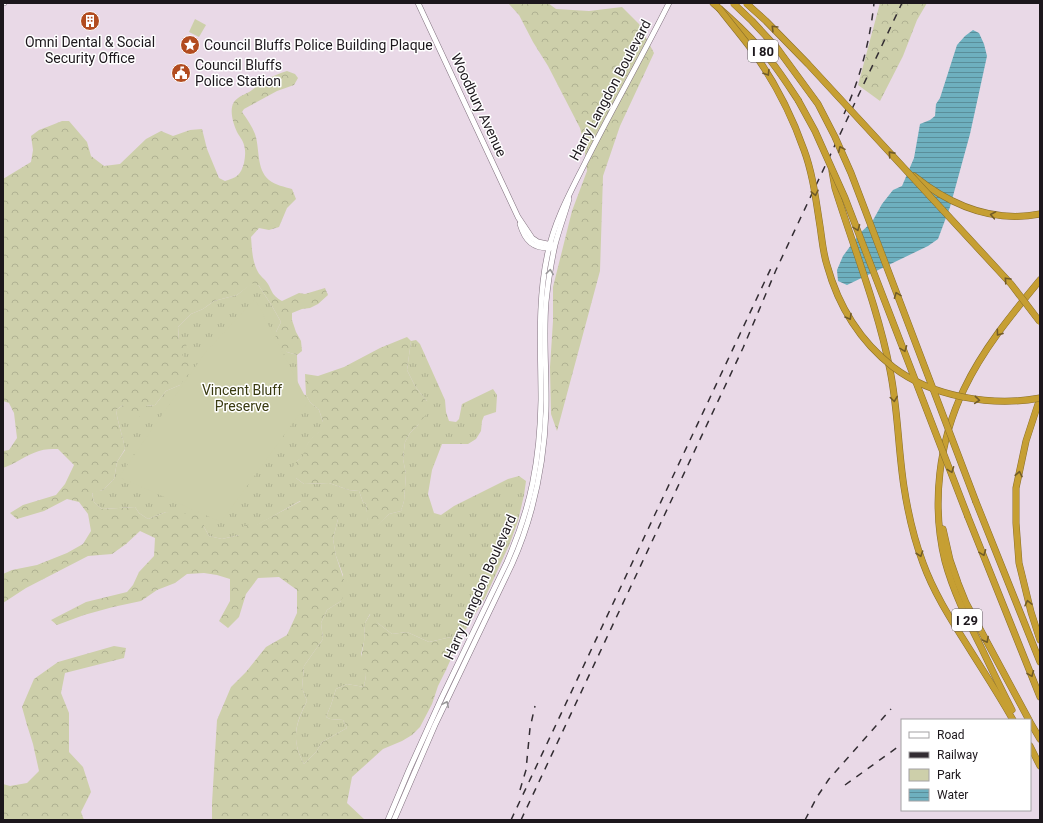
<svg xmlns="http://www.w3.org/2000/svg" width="1043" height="823" font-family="Roboto,sans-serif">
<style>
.grass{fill:url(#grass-tufts)}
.forest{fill:url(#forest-crowns)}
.green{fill:#cdcfaa}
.water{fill:url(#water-rules)}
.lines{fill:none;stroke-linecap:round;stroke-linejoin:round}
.secondary-casing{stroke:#80717e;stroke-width:6}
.motorway-casing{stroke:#8a6f2b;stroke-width:7}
.secondary{stroke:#fff;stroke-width:5}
.motorway{stroke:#c69f33;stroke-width:6}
.rail{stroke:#332d33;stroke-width:1.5;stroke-dasharray:7 7;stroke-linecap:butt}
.motorway-bridge-casing{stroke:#8a6f2b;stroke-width:7;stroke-linecap:butt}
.motorway-bridge{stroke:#c69f33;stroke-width:6}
.oneway{stroke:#715b28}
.oneway2{stroke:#999799}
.labels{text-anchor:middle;stroke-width:3;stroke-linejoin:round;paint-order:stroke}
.shield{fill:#fff;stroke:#605d60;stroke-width:1}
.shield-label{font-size:13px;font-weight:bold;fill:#1c171c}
.poi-label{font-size:14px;fill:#1c171c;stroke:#fff;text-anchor:start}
.street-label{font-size:14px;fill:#1c171c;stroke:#fff}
.park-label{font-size:14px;fill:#393a10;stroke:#fff}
</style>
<defs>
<pattern id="grass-tufts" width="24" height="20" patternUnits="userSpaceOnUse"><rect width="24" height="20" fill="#cdcfaa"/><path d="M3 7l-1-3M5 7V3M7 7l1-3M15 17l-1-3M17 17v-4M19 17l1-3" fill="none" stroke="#afb192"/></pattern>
<pattern id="forest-crowns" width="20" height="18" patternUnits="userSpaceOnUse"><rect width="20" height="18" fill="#cdcfaa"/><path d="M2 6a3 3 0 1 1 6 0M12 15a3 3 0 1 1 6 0" fill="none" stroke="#afb192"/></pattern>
<pattern id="water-rules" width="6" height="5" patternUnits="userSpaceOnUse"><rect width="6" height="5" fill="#6eb0bf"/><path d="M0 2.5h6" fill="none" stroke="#5a8e9a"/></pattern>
</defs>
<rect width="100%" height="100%" fill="#e9d9e7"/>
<path class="grass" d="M 253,282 L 259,286 L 272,306 L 281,322 L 276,332 L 287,352 L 297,355 L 298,394 L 306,395 L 310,402 L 319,410 L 323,422 L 323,430 C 313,436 305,444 304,456 L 297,461 L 296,478 L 304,484 L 329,483 L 349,490 L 359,491 L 363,502 L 366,504 L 368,521 L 372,530 L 389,514 L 401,511 L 404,501 L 406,474 L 403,459 L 405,442 L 410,433 L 418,425 L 427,401 L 421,394 L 415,386 L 407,370 L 411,341 L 416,340 L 420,344 L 445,400 L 446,412 L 449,421 L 456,422 L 459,419 L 462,404 L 493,389 L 497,395 L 496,412 L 484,416 L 482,421 L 481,431 L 476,439 L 468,444 L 442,444 L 432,470 L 428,494 L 434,513 L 441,515 L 454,506 L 508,479 L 519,476 L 526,481 L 524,495 L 518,521 L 510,543 L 485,598 L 466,629 L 457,641 L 451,637 L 429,642 L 407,632 L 392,634 L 379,624 L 370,614 L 365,623 L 364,642 L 361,654 L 366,675 L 364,687 L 347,684 L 336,689 L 331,705 L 326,717 L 330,719 L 343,720 L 347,728 L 322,742 L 316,752 L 304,764 C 291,740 295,725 307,701 L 302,688 L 304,666 L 323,639 L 321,623 L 327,610 L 341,601 L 343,575 L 336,556 L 333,539 L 338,519 L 300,501 L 239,535 L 222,539 L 209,536 L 204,527 L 166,512 L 148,519 L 139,513 L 135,507 L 102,509 L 94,502 L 92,492 L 103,490 L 114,479 L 117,462 L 125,450 C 123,436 118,424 116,410 L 123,405 L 146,406 L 155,405 L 166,391 L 180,385 L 182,355 L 179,340 L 178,327 L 191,314 L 203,309 L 214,301 L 237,295 Z"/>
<g class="forest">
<path d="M 508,3 L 548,3 L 556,9 L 589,11 L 622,7 L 639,24 L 654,53 L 620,126 L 603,176 L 600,271 L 557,431 L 551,414 L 550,367 L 553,321 L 553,287 L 572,211 L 587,171 L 584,144 L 580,128 L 548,66 L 533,42 L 519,15 Z"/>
<path d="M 880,3 L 927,3 L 917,20 L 903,56 L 880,101 L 858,85 Z"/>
<path d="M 287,71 L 295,74 L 298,78 L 294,85 L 277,91 L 244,109 L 242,112 C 247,119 252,126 255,134 C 260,148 256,169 269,180 C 275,185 285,187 292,189 L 296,199 L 287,208 L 279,227 L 269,230 L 259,228 L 251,237 C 252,249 252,261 258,272 C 260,276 265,279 268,284 C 273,293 272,295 282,301 L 299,293 L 305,294 L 325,288 L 328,295 L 318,304 L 310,308 L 302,309 L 292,313 L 292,320 L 296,332 L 301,341 L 302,351 L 297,355 L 287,352 L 275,343 L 276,332 L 281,322 L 272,306 L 259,286 L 253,283 L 237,295 L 214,301 L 203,309 L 191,314 L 178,327 L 179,340 L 187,344 L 182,355 L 187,359 L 192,369 L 180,385 L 166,391 L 155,405 L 146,406 L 144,413 L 137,419 L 128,415 L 123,405 L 116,410 C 118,424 123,436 125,449 L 117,462 L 114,479 L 103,490 L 92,493 L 94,502 L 102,509 L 135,507 L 139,513 L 148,519 L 166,512 L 204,515 L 204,527 L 209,536 L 222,539 L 239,535 L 245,524 L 256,525 L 314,494 L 328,497 L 338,519 L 333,539 L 336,556 L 347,589 L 341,601 L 327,610 L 321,623 L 323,639 L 304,666 L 302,688 L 307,701 C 295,724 291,740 304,764 L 316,752 L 322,742 L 347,728 L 343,720 L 330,719 L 326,717 L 331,705 L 336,689 L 347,684 L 364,687 L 366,675 L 360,663 L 364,642 L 365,623 L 371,613 L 379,624 L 392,634 L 407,632 L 429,642 L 451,637 L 457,641 L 454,652 L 446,670 L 438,686 L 432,704 L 420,727 L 412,735 L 402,741 L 383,749 L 352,777 L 347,803 L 365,820 L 212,820 L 212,803 L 217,720 L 231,687 L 246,672 L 266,647 L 287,635 L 297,613 L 297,590 L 279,577 L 258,578 L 246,594 L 239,617 L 228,628 L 219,621 L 230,601 L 230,579 L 217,575 L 204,573 L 187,574 L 175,583 L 157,590 L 141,601 L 113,607 L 84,615 L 57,625 L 51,620 L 86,602 L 127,592 L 133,585 L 139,572 L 154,556 L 155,538 L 140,531 L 126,544 L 112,554 L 88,556 L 26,588 L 3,603 L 3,574 L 12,570 L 37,565 L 67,553 L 83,544 L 91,531 L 88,514 L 79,502 L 67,499 L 44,511 L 17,519 L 10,513 L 23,505 L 56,495 L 65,484 L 74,465 L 58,449 C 52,449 45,449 39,451 C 26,455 15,464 3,468 L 3,451 L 9,450 L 17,438 L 14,413 L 9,403 L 3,401 L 3,179 L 31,162 L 33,150 L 31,136 L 39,130 L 47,127 L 62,121 L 69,121 L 87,142 L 91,156 L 104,166 L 120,164 L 146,139 L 161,131 L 173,136 L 190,130 L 202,129 L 207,149 L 219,178 L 225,181 C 236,178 241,175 244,163 C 245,157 246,152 244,145 C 243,140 239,136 237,132 C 233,123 229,110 234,102 C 238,96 247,94 252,90 C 264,81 273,75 287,71 Z"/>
<path d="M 407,337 L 411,341 L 407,370 L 415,386 L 421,394 L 427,401 L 427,413 L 418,425 L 410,433 L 405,442 L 403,459 L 406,474 L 404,501 L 401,511 L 389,514 L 372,531 C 366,523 367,513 366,504 L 363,502 L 359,491 L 349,490 L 329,483 L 304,484 L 296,478 L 292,468 L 297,461 L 303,456 C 305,443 313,436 323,429 L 323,422 L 319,410 L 310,402 L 306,395 L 305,374 L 318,376 L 344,367 L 380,348 Z"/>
<path d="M 114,646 L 126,648 L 124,658 L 65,673 L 61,693 L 69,713 L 69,752 L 83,767 L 91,792 L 81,812 L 84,820 L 3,820 L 3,784 L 10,786 L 27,783 L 39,771 L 33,744 L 27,725 L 22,707 L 34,679 L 58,662 Z"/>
</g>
<g class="green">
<path d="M 195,19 L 206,25 L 199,37 L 189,32 Z"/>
<path d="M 255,299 L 308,402 L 221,522 L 119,477 L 205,353 Z"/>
</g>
<path class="water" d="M 973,30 L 979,33 L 984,44 L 987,56 L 970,134 L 950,207 L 938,239 L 928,246 L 847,285 L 838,281 L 837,270 L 843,256 L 860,233 L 872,222 L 882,204 L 893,190 L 902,186 L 914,158 L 920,124 L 930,120 L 935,116 L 936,104 L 940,98 L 957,45 L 965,36 Z"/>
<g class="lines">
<defs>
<g id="secondary">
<path d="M 3,3 L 4,3"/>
<path d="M 418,3 L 518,217 L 532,238 L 538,242 L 552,245"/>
<path d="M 520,224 C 525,241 533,249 552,248"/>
<path d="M 388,820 L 409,770 L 442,697 L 507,562 C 531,507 540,460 541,400 C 541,351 537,301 548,252 C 555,220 570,193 585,163 C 612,109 642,57 669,3"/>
<path d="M 394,820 L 435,725 L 512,564 C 534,515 544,464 546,411 C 547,375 543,338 546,302 C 548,283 551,263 555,245 C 559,229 565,214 569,199"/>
</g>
<g id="motorway">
<path d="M 713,3 C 732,19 750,36 766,55 C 778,69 788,85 798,100"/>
<path d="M 832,171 L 835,188 C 854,249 878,308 890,370 C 898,409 898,448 904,487 C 908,513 914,539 923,563 C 935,596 954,624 972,653 C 986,675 1000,697 1013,720"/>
<path d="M 914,176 C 950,205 993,223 1040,214"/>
<path d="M 1040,398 L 1026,441 L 1016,488 L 1016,523 L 1019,563 L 1031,612 L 1040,640"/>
<path d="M 976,502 L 1040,662"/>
<path d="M 968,517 L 1040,697"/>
<path d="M 943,529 L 950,560 L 958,583 L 966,603 L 1029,720"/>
<path d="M 1012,710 C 1001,689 991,668 981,647 C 967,619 953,591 945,561 C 931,504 939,441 964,389 C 983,349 1012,314 1040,280"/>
<path d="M 1030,722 L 1040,739"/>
<path d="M 1030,746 L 1040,766"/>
</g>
</defs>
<use href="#secondary" class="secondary-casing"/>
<use href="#motorway" class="motorway-casing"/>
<use href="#secondary" class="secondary"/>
<use href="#motorway" class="motorway"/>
<g class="rail">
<path d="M 844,114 C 860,79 870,41 874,3"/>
<path d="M 845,785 L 902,744"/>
<path d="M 520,790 L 526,770 L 530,728 L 535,706"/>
<path d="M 511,820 L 772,266"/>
<path d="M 521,820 L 743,348 L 776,270 L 902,3"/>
<path d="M 805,820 L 817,797 L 829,779 L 891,709"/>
</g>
<defs>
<g id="motorway-bridge">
<path d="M 733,3 L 752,21 L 777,48 L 818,104 L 835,137 L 851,173 L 976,502"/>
<path d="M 746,3 L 766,21 L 808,64 L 1011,284 L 1040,322"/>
<path d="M 719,8 C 729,21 739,33 749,46 C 772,77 791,113 804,150 C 813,174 816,201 820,226 C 822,239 823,253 827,265 C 838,305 860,341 893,367 C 932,397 993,407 1040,398"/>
<path d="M 798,100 L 815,131 L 845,198 L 968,517"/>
</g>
</defs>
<use href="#motorway-bridge" class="motorway-bridge-casing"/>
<use href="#motorway-bridge" class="motorway-bridge"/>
</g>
<defs><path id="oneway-chevron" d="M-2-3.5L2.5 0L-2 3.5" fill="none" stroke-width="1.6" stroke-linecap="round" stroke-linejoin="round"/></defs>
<g class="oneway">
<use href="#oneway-chevron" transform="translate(774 28) rotate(-135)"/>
<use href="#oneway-chevron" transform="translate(767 73) rotate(58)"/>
<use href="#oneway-chevron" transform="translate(841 149) rotate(-114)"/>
<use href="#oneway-chevron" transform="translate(891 154) rotate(-132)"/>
<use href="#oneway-chevron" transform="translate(815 193) rotate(78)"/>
<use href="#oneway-chevron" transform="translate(993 215) rotate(-170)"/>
<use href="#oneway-chevron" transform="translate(857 228) rotate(69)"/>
<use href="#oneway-chevron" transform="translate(1007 280) rotate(-133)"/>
<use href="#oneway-chevron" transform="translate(897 295) rotate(-111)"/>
<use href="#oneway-chevron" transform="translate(849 317) rotate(59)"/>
<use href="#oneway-chevron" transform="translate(999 333) rotate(126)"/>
<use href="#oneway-chevron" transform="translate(904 349) rotate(69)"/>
<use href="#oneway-chevron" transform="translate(894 399) rotate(82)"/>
<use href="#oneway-chevron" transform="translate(977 400) rotate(5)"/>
<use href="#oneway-chevron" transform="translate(951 470) rotate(69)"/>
<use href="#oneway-chevron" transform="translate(1019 474) rotate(-79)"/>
<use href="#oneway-chevron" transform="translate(983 553) rotate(69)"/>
<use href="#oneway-chevron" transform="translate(920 554) rotate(71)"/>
<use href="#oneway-chevron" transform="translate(1028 603) rotate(-103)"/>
<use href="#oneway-chevron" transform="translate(986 640) rotate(62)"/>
<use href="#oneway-chevron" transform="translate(1031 674) rotate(68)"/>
</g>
<g class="oneway2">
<use href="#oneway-chevron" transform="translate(550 272) rotate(-82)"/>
<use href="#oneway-chevron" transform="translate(446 704) rotate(-64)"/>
</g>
<defs>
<symbol id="building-disc" viewBox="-11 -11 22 22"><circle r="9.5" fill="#b24c1f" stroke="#fff"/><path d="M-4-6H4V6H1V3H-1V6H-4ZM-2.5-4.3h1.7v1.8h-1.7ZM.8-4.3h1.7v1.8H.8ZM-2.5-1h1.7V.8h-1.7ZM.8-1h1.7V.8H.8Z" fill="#fff"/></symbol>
<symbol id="sight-disc" viewBox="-11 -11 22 22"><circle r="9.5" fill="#b24c1f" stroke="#fff"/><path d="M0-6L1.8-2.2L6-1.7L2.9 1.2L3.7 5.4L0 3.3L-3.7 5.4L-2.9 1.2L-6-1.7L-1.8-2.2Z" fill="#fff"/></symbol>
<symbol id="civic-disc" viewBox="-11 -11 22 22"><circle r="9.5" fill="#b24c1f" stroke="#fff"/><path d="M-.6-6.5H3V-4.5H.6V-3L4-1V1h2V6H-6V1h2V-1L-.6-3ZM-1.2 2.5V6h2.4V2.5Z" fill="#fff"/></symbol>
</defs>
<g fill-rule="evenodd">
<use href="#building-disc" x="79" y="10" width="22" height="22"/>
<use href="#sight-disc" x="179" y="34" width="22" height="22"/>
<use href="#civic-disc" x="170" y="62" width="22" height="22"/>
</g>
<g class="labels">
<g class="shield">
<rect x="748" y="40" width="30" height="22" rx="3"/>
<rect x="952" y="609" width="30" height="22" rx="3"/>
</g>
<g class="shield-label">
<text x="763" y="56">I 80</text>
<text x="967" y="625">I 29</text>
</g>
<g class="poi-label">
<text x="90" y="47" text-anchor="middle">Omni Dental &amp; Social<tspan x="90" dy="16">Security Office</tspan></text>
<text x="204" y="50">Council Bluffs Police Building Plaque</text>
<text x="195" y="70">Council Bluffs<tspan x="195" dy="16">Police Station</tspan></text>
</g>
<g class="street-label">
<text transform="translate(610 90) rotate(-62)" y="5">Harry Langdon Boulevard</text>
<text transform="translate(479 105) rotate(65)" y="5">Woodbury Avenue</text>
<text transform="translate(480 587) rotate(-66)" y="5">Harry Langdon Boulevard</text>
</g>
<g class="park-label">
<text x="242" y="395">Vincent Bluff<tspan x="242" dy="16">Preserve</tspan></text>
</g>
</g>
<rect width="1043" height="823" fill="none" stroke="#1c171c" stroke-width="8"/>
<rect x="901" y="719" width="130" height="92" fill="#ffffff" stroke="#a4a2a4"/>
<rect x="909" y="732" width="20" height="6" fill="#ffffff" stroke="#a4a2a4"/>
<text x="937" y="739" font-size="12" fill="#1c171c">Road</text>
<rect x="909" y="752" width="20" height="6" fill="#332d33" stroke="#a4a2a4"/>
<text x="937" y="759" font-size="12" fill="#1c171c">Railway</text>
<rect x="909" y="769" width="20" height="12" fill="#cdcfaa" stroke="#a4a2a4"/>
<text x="937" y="779" font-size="12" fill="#1c171c">Park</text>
<rect x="909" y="789" width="20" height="12" fill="url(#water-rules)" stroke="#a4a2a4"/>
<text x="937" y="799" font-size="12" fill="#1c171c">Water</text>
</svg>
